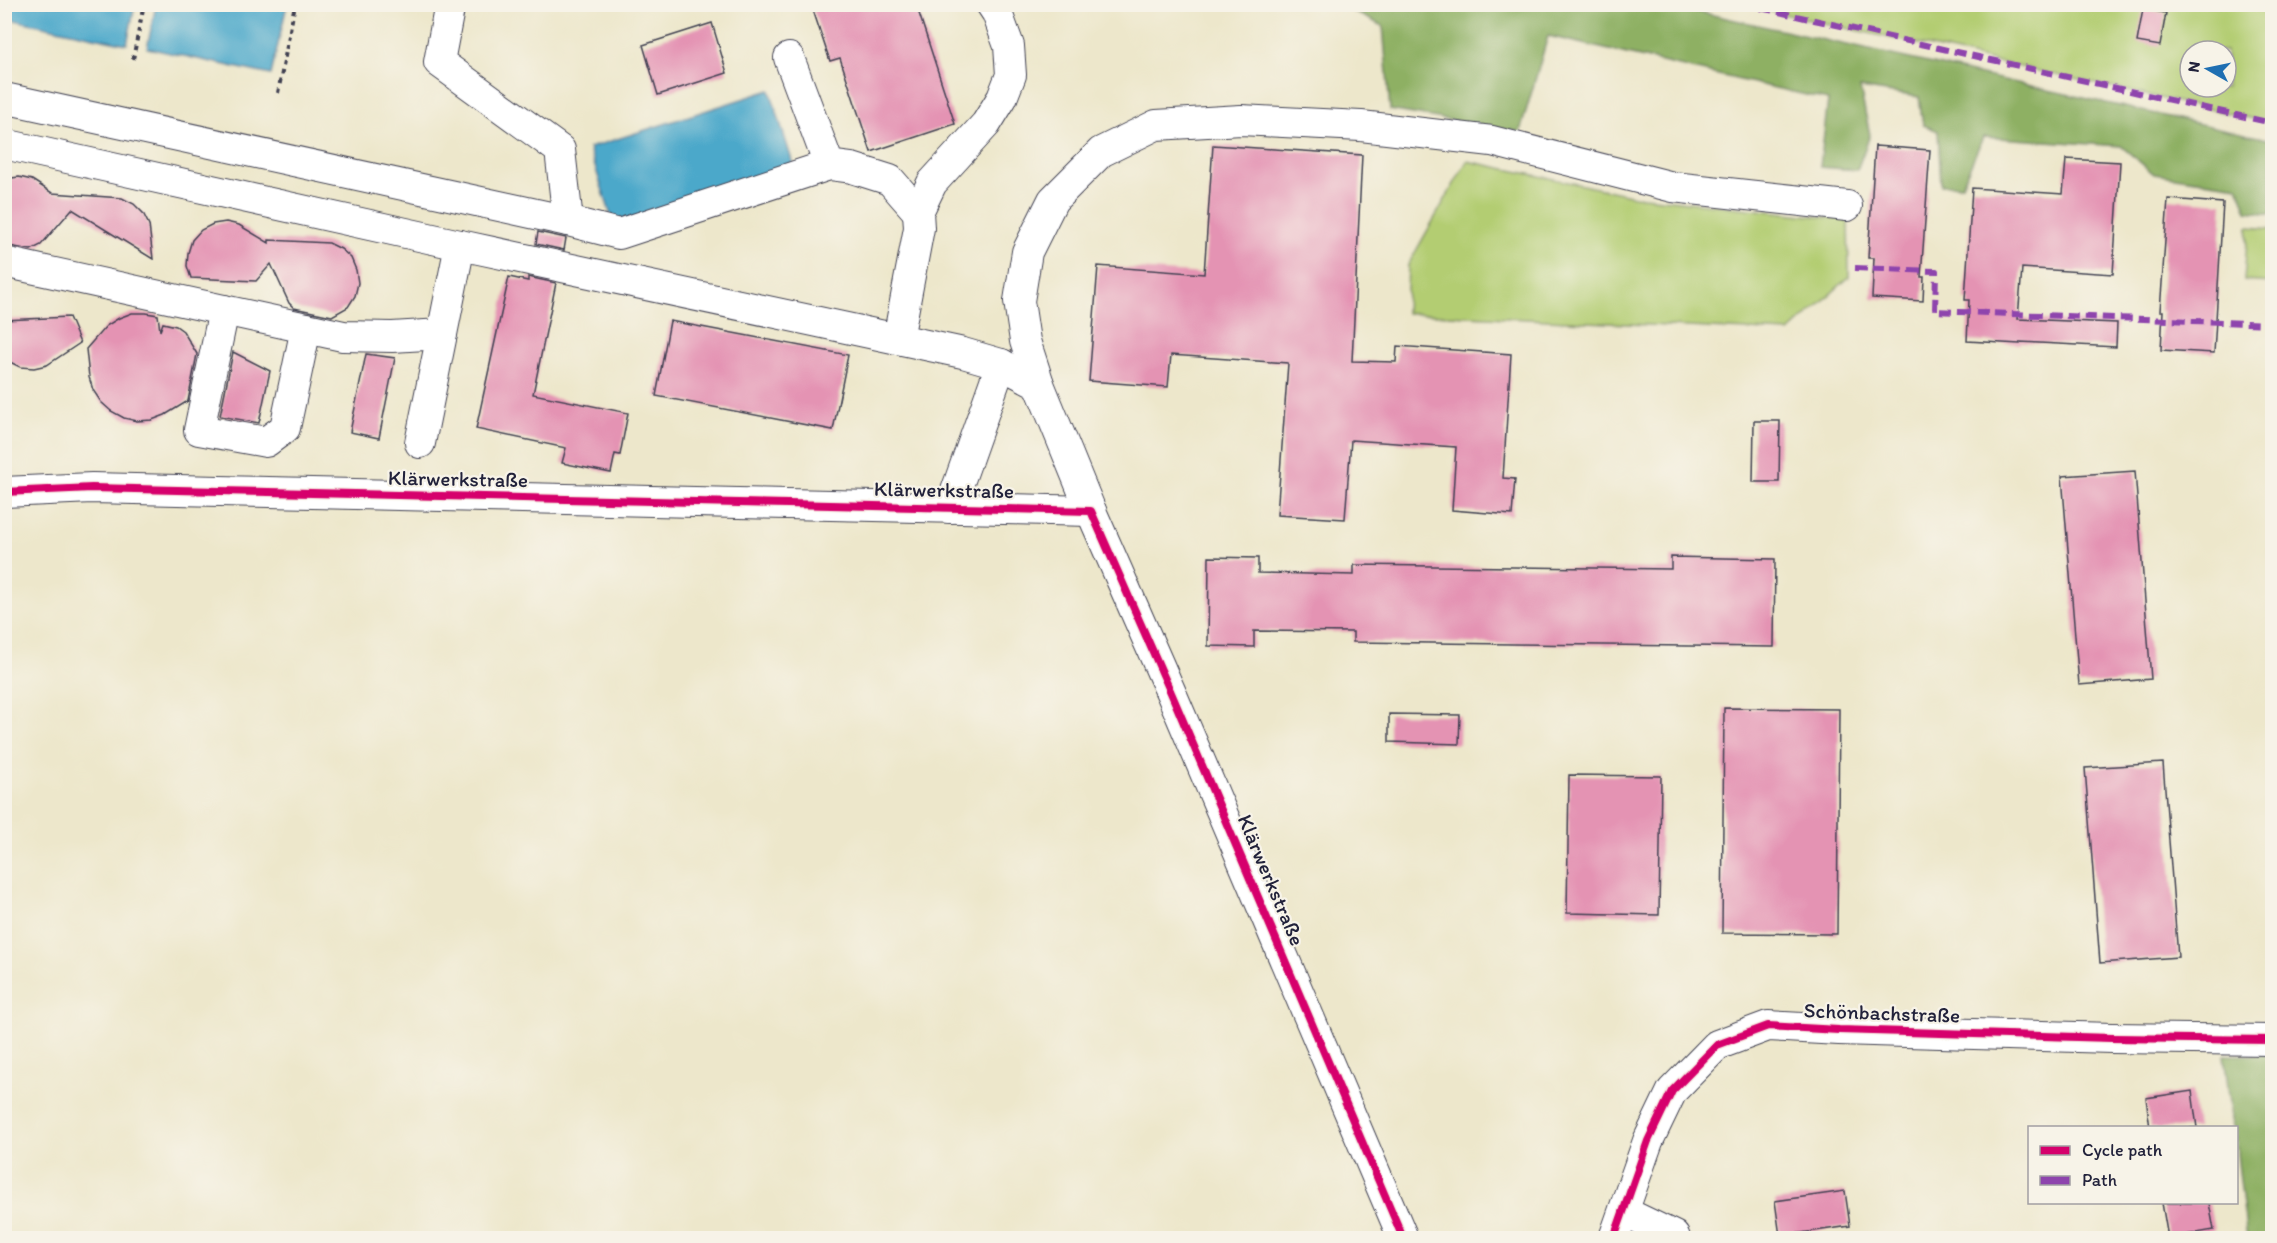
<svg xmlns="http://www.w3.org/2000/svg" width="2277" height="1243" font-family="Itim,sans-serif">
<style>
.green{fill:#b3cd72;stroke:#6a7856;stroke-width:1.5;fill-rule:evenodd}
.forest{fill:#8eb064;stroke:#586950;stroke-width:1.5}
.water{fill:#4ba8ca;stroke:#366582;stroke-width:1.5}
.building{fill:#e493b3}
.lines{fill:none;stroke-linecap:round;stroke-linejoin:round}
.minor-casing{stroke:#404051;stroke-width:32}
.path{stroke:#404051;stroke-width:4;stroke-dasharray:4.5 4.5;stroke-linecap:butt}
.minor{stroke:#fff;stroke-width:30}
.quiet{stroke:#8e44ad;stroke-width:6;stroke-dasharray:12 6;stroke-linecap:butt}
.cycleway-casing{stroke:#f7f3e8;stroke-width:11}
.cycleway{stroke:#d6006c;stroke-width:8}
.labels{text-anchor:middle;stroke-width:4.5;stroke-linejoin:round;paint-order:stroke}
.street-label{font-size:21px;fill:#22223b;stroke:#f7f3e8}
</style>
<rect width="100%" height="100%" fill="#f7f3e8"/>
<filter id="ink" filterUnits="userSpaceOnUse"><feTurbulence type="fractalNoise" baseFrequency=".0167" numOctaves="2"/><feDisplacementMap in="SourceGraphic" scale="12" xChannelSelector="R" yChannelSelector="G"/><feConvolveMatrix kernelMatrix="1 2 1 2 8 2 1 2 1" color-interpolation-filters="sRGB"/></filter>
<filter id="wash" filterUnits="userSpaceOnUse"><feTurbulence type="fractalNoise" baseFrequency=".008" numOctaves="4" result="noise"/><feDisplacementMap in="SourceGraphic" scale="24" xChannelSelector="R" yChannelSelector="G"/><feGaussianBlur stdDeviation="1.35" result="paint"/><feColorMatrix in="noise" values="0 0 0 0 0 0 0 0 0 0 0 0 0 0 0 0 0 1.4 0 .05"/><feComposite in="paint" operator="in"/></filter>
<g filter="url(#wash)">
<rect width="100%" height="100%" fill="#ede7cb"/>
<g class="green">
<path d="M 1743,5 L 2272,5 L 2272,123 ZM 2190,51 L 2226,51 L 2226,87 L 2190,87 Z"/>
<path d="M 1467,161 L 1635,196 L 1848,220 L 1849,277 L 1789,332 L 1406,313 L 1408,265 Z"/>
<path d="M 2248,227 L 2272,229 L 2272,283 L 2244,281 Z"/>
</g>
<g class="forest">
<path d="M 1340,5 L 1668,5 L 2272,140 L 2272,214 L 2247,211 L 2238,186 L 2154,174 L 2121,146 L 1983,137 L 1962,185 L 1941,185 L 1938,131 L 1923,125 L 1919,97 L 1860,88 L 1870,135 L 1857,170 L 1820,167 L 1828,100 L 1548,36 L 1520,132 L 1390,110 L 1383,26 Z"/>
<path d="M 2224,1055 L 2272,1055 L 2272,1238 L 2247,1238 L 2237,1155 L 2236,1128 L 2233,1127 Z"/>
</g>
<g class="water">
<path d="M 6,5 L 6,4 L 135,5 L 127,44 L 5,18 Z"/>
<path d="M 156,5 L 287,5 L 271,75 L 147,48 Z"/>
<path d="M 770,90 L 794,167 L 614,225 L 589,148 Z"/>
</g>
<g id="blocks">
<g class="building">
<path d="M 811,4 L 916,4 L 955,124 L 871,152 L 840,58 L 830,61 Z"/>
<path d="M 2143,9 L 2166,13 L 2160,46 L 2137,42 Z"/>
<path d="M 712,23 L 727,73 L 658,95 L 643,45 Z"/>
<path d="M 1213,145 L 1362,155 L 1352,361 L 1396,362 L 1397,346 L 1511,354 L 1503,478 L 1515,479 L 1512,515 L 1452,510 L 1456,447 L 1351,440 L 1345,519 L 1277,515 L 1288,363 L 1171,355 L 1168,387 L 1089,381 L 1098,266 L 1204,274 Z"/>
<path d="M 1875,146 L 1930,150 L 1921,277 L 1924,277 L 1923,301 L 1872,298 L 1874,258 L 1868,258 Z"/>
<path d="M 2066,159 L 2120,162 L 2113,274 L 2022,268 L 2018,319 L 2117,323 L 2116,347 L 2020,342 L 2020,344 L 1967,341 L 1969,300 L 1965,300 L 1972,188 L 2063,194 Z"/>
<path d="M 19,177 L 32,180 L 52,193 L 122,198 L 134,204 L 143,213 L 149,225 L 153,259 L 72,209 L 41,245 L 31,250 L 4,245 L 4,179 Z"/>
<path d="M 2168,199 L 2223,203 L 2214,353 L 2161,350 L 2163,311 L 2160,311 Z"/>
<path d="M 226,222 L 239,225 L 269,243 L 269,240 L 329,243 L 341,249 L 351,258 L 356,270 L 358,283 L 355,296 L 348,307 L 332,316 L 294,308 L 289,303 L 271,264 L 256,281 L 191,278 L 187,266 L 188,253 L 192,240 L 201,230 L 213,224 Z"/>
<path d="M 538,232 L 566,238 L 564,250 L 536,244 Z"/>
<path d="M 509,277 L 528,281 L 528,277 L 556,283 L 533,394 L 628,413 L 620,455 L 615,454 L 611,473 L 562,463 L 566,448 L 476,429 Z"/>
<path d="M 132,313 L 146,313 L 158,315 L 160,331 L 163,323 L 176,326 L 183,331 L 197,354 L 188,401 L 165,415 L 152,420 L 137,421 L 124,418 L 111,411 L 101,402 L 93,390 L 89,377 L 86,349 L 106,326 L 119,318 Z"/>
<path d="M 69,317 L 80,343 L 47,365 L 34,368 L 20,367 L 4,359 L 4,320 Z"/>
<path d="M 670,321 L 848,355 L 833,430 L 656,396 Z"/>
<path d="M 233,352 L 270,371 L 259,423 L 220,416 Z"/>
<path d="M 366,354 L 395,358 L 379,438 L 350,432 Z"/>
<path d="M 1754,421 L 1780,421 L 1779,482 L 1753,482 Z"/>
<path d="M 2135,471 L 2151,679 L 2079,685 L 2062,476 Z"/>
<path d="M 1209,557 L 1258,558 L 1258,573 L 1354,575 L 1354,565 L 1671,569 L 1671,557 L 1775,559 L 1774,647 L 1353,642 L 1353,632 L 1254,631 L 1254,647 L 1208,646 Z"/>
<path d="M 1724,708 L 1839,709 L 1837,934 L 1722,933 Z"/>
<path d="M 1389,714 L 1460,715 L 1459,744 L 1389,742 Z"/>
<path d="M 2163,763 L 2178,957 L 2100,963 L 2085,768 Z"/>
<path d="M 1569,775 L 1661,776 L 1659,915 L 1567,913 Z"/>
<path d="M 2192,1091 L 2197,1128 L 2150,1128 L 2146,1098 Z"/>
<path d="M 1845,1191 L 1850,1226 L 1780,1236 L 1775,1201 Z"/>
<path d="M 2162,1203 L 2209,1203 L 2214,1230 L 2168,1238 Z"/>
</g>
</g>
</g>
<g filter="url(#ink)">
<use href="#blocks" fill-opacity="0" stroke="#404051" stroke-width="1.5"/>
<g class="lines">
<defs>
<g id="minor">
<path d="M 450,4 L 439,62 L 560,150 L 568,221"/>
<path d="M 789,58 L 829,165 L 852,168 L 890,180 L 918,212"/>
<path d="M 4,98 L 568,221 L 619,234 L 829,165"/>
<path d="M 4,144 L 460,245 L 963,353 L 1001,364 L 1039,384"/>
<path d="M 4,262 L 343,336 L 392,337 L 442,334"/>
<path d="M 224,310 L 199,430 L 266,442 L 285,428 L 306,328"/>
<path d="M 898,339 L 919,228 L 918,212 L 932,183 L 986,124 L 1002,98 L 1011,75 L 1009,46 L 997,13 L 991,4"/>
<path d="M 420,443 L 460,245"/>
<path d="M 4,492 L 92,488 L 1091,511"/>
<path d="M 950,508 L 1001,364"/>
<path d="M 1624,1212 L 1674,1236 L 1675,1238"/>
<path d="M 1403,1238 L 1172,695 L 1091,511 L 1039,384 L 1025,341 L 1019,301 L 1027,252 L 1053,200 L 1101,152 L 1156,125 L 1241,120 L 1361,126 L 1492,141 L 1673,187 L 1847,206"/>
<path d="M 1614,1238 L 1648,1141 L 1672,1091 L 1717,1045 L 1768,1026 L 1839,1030 L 2112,1038 L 2272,1040"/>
</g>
</defs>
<use href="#minor" class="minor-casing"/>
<g class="path">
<path d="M 133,59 L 144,4"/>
<path d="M 278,93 L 295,4"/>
</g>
<use href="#minor" class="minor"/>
<g class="quiet">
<path d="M 1743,4 L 2272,123"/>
<path d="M 1855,268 L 1936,271 L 1935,311 L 2272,324"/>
</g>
<defs>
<g id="cycleway">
<path d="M 4,492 L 92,488 L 1091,511 L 1172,695 L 1403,1238"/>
<path d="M 1614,1238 L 1648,1141 L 1672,1091 L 1717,1045 L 1768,1026 L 1839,1030 L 2112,1038 L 2272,1040"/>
</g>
</defs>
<use href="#cycleway" class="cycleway-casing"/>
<use href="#cycleway" class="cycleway"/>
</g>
</g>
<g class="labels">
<g class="street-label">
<text transform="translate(458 479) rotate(1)" y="7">Klärwerkstraße</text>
<text transform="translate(944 490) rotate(1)" y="7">Klärwerkstraße</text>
<text transform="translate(1271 880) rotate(67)" y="7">Klärwerkstraße</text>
<text transform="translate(1882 1013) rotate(2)" y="7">Schönbachstraße</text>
</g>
</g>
<rect width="2277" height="1243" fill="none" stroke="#f7f3e8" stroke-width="24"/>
<rect x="2028" y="1126" width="210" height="78" fill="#f7f3e8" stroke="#a29fa3" stroke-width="1.5"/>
<rect x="2040" y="1146" width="30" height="9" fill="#d6006c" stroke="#a29fa3" stroke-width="1.5"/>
<text x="2082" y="1156" font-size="18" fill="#22223b">Cycle path</text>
<rect x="2040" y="1176" width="30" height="9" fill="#8e44ad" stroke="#a29fa3" stroke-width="1.5"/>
<text x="2082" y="1186" font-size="18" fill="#22223b">Path</text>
<g transform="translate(2208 69) rotate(279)"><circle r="28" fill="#f7f3e8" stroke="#a29fa3" stroke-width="1.5"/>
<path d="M0-4.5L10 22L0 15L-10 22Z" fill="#1f6fb2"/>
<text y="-9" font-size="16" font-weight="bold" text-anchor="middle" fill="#22223b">N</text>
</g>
</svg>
